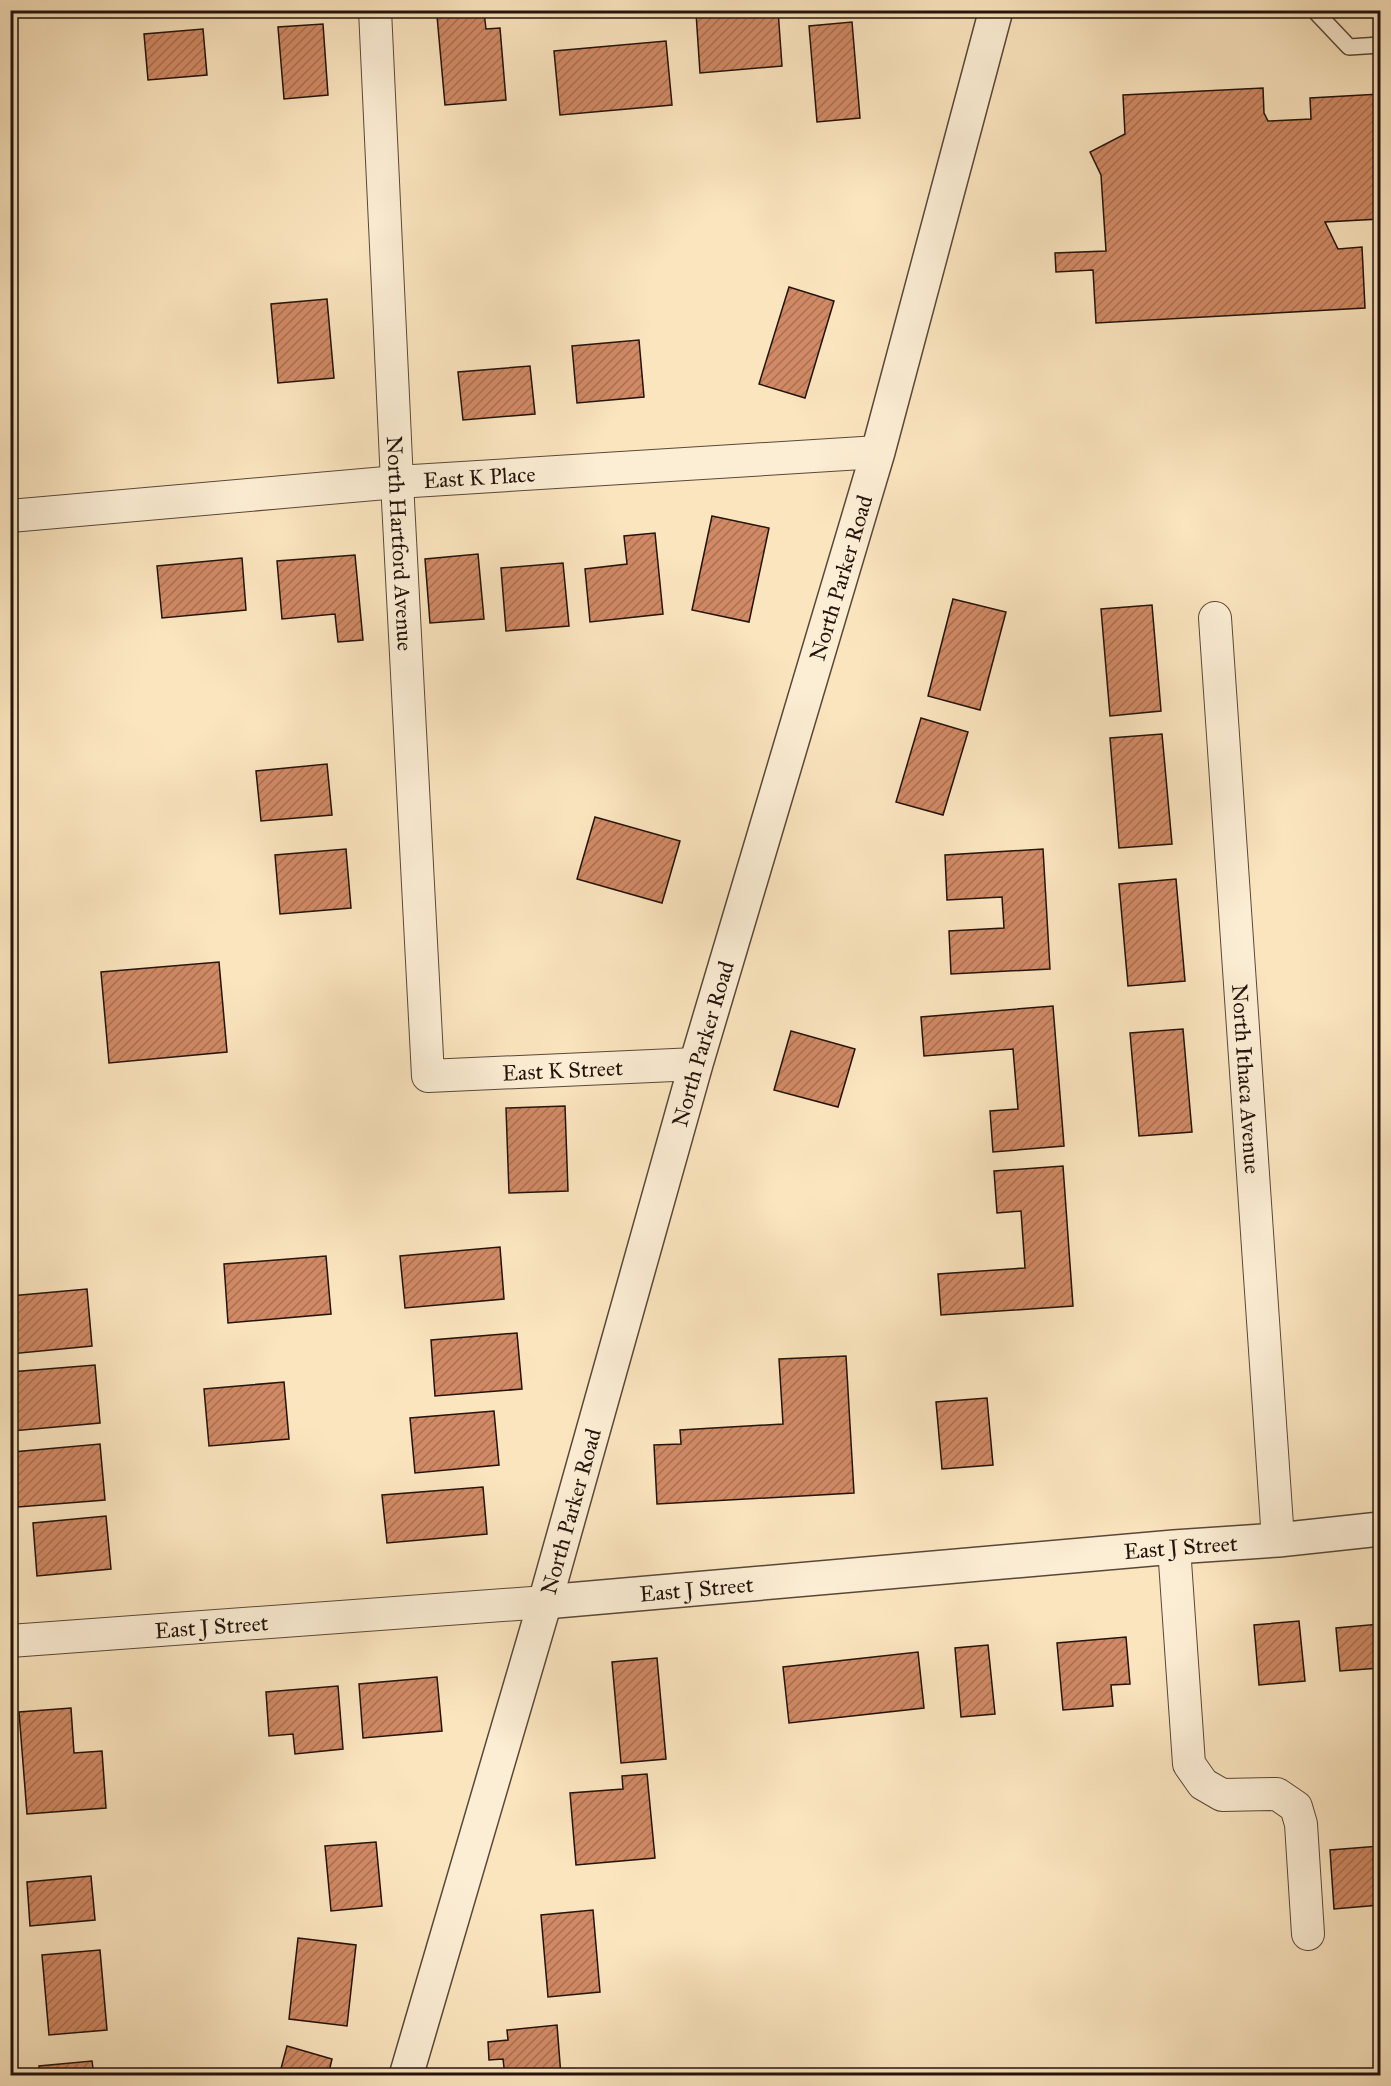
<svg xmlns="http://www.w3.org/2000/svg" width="1391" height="2086" font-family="'IM FELL Great Primer',serif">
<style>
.building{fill:url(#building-hatch);stroke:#23130b;stroke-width:1.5}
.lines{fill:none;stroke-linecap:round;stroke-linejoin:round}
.service-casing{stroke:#594838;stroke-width:18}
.minor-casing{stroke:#594838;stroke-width:34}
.tertiary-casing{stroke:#594838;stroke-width:36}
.service{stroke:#fceed5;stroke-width:15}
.minor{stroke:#fceed5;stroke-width:32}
.tertiary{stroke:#fceed5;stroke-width:33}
.labels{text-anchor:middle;stroke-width:4.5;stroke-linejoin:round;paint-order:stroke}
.street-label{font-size:22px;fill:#23130b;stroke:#fceed5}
</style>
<defs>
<pattern id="building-hatch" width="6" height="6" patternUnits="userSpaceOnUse" patternTransform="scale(1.5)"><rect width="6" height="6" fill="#d18a65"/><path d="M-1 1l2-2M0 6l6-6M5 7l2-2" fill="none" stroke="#a97051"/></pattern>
</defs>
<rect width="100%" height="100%" fill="#fbe5bf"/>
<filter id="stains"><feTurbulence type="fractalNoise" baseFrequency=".00333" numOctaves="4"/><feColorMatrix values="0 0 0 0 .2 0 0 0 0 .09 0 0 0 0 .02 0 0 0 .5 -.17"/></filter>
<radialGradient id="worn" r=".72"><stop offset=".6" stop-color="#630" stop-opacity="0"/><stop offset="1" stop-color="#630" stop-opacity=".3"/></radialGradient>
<g class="building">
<path d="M 728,10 L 778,10 L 782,66 L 700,73 L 696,13 Z"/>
<path d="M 484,12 L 486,29 L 500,28 L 506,100 L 445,105 L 437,16 Z"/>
<path d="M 852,22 L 860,118 L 817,122 L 809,26 Z"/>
<path d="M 323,24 L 328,95 L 284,99 L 278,27 Z"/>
<path d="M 203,29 L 207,75 L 148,80 L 144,34 Z"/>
<path d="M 666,41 L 672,105 L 560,115 L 554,51 Z"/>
<path d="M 1263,88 L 1264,113 L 1268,121 L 1311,119 L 1310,98 L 1380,94 L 1380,219 L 1325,222 L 1338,249 L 1362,247 L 1365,308 L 1096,323 L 1093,270 L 1056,272 L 1055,253 L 1106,251 L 1101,175 L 1090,152 L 1125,134 L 1123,95 Z"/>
<path d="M 789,287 L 834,301 L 805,398 L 759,384 Z"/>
<path d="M 327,299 L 334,378 L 278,383 L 271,304 Z"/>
<path d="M 639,340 L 644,397 L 577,403 L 572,346 Z"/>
<path d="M 530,366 L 535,414 L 463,420 L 458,372 Z"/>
<path d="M 712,516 L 769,528 L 749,622 L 692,610 Z"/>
<path d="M 655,533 L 663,614 L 590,622 L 585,569 L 627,564 L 624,536 Z"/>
<path d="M 478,554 L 484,619 L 430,623 L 425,559 Z"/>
<path d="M 355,555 L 363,640 L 338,642 L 335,614 L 282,619 L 277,561 Z"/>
<path d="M 242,558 L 246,610 L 162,618 L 157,566 Z"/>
<path d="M 563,563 L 569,626 L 506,631 L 501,568 Z"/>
<path d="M 953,599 L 1006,612 L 980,710 L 928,696 Z"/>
<path d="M 1152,605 L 1161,711 L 1110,716 L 1101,609 Z"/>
<path d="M 921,718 L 968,732 L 943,815 L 896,802 Z"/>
<path d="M 1162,734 L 1172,844 L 1119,848 L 1110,738 Z"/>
<path d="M 327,764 L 332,815 L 261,821 L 256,771 Z"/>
<path d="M 595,817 L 680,841 L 662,903 L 577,879 Z"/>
<path d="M 346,849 L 351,908 L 280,914 L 275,855 Z"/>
<path d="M 1043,849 L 1050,969 L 951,974 L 949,931 L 1004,928 L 1002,897 L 947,900 L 945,855 Z"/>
<path d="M 1176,879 L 1185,981 L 1128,986 L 1119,884 Z"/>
<path d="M 219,962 L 227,1052 L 109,1063 L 101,972 Z"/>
<path d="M 1053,1006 L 1064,1146 L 993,1152 L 990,1111 L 1018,1109 L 1013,1049 L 924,1056 L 921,1017 Z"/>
<path d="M 1183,1029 L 1192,1132 L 1139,1136 L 1130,1033 Z"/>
<path d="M 791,1031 L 855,1049 L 838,1107 L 774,1090 Z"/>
<path d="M 565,1106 L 568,1191 L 509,1193 L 506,1108 Z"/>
<path d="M 1063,1166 L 1073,1306 L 941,1315 L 938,1274 L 1025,1268 L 1021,1211 L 997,1213 L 994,1171 Z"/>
<path d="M 500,1247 L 504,1299 L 405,1308 L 400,1256 Z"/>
<path d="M 326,1256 L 331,1314 L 228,1323 L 224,1264 Z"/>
<path d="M 87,1289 L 92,1346 L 10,1354 L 10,1296 Z"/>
<path d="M 517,1333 L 522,1389 L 435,1396 L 431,1340 Z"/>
<path d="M 846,1356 L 854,1493 L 657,1504 L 654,1445 L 681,1444 L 680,1430 L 783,1424 L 779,1359 Z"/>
<path d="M 95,1365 L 100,1423 L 12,1431 L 10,1372 Z"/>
<path d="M 284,1382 L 289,1439 L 209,1446 L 204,1389 Z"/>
<path d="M 987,1398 L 993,1465 L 942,1469 L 936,1402 Z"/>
<path d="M 494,1411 L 499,1465 L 415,1473 L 410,1418 Z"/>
<path d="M 100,1444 L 105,1500 L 18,1507 L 13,1452 Z"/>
<path d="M 483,1487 L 487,1534 L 387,1543 L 382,1495 Z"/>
<path d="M 106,1516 L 111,1569 L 37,1576 L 33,1523 Z"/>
<path d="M 1299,1621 L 1305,1681 L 1259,1685 L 1254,1625 Z"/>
<path d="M 1380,1624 L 1380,1668 L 1340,1671 L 1336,1628 Z"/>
<path d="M 1126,1637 L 1130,1684 L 1111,1685 L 1113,1706 L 1063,1710 L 1057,1643 Z"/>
<path d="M 988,1645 L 995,1714 L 961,1717 L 955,1648 Z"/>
<path d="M 918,1652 L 924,1708 L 789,1723 L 783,1667 Z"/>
<path d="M 657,1658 L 666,1759 L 621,1763 L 612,1662 Z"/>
<path d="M 437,1677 L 442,1731 L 363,1738 L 359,1684 Z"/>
<path d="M 338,1686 L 343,1749 L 295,1754 L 293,1734 L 269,1736 L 266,1692 Z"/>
<path d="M 71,1708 L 74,1753 L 102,1751 L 106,1808 L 27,1814 L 19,1712 Z"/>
<path d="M 647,1774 L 655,1858 L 576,1865 L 570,1793 L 623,1789 L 622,1776 Z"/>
<path d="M 376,1842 L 382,1906 L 331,1911 L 325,1846 Z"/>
<path d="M 1380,1846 L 1380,1905 L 1334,1909 L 1330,1850 Z"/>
<path d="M 91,1876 L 95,1920 L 30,1926 L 27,1882 Z"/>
<path d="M 593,1910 L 600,1992 L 548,1997 L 541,1915 Z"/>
<path d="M 298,1938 L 356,1945 L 347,2026 L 289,2019 Z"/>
<path d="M 100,1950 L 107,2030 L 49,2035 L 42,1955 Z"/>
<path d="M 557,2025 L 561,2076 L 505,2076 L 503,2059 L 489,2060 L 488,2042 L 508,2040 L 507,2030 Z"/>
<path d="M 287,2046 L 332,2059 L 328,2076 L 279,2076 Z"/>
<path d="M 92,2061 L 94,2076 L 40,2076 L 39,2066 Z"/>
</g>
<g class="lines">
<defs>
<path id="service" d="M 1314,10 L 1349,47 L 1380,45"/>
<g id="minor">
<path id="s1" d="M 375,10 L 397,482 L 428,1076 L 696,1064"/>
<path id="s2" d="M 10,516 L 397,482 L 878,452"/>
<path id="s3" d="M 1215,618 L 1278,1540"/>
<path d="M 1174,1547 L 1189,1764 L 1203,1784 L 1222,1795 L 1277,1794 L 1296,1807 L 1301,1824 L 1308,1934"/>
<path id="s4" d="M 10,1641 L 545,1602"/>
</g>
<g id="tertiary">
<path id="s5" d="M 545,1602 L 1174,1547 L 1278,1540 L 1380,1529"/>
<path id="s6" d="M 406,2076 L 545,1602 L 696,1064 L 878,452 L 996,10"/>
</g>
</defs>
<use href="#service" class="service-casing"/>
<use href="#minor" class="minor-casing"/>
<use href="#tertiary" class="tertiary-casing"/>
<use href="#service" class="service"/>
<use href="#minor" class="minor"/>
<use href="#tertiary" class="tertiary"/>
</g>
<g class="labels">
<g class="street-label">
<text dy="8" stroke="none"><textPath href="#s2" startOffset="471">East K Place</textPath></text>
<text dy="8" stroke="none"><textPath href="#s1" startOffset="534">North Hartford Avenue</textPath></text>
<text dy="8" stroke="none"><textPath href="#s6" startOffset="1560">North Parker Road</textPath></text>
<text dy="8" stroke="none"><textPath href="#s6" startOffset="1074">North Parker Road</textPath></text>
<text dy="8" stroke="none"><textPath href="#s1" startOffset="1202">East K Street</textPath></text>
<text dy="8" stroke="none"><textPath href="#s3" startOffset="462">North Ithaca Avenue</textPath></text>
<text dy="8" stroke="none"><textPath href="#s6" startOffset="588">North Parker Road</textPath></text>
<text dy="8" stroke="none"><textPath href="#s5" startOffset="638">East J Street</textPath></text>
<text dy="8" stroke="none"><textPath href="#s5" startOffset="152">East J Street</textPath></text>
<text dy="8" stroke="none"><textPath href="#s4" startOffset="202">East J Street</textPath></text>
</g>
</g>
<rect width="1391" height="2086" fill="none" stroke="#fbe5bf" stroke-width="36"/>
<rect x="12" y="12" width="1367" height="2062" fill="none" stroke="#23130b" stroke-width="3"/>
<rect x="18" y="18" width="1355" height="2050" fill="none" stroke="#23130b" stroke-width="1.5"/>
<rect width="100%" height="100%" filter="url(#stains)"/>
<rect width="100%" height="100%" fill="url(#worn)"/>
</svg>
